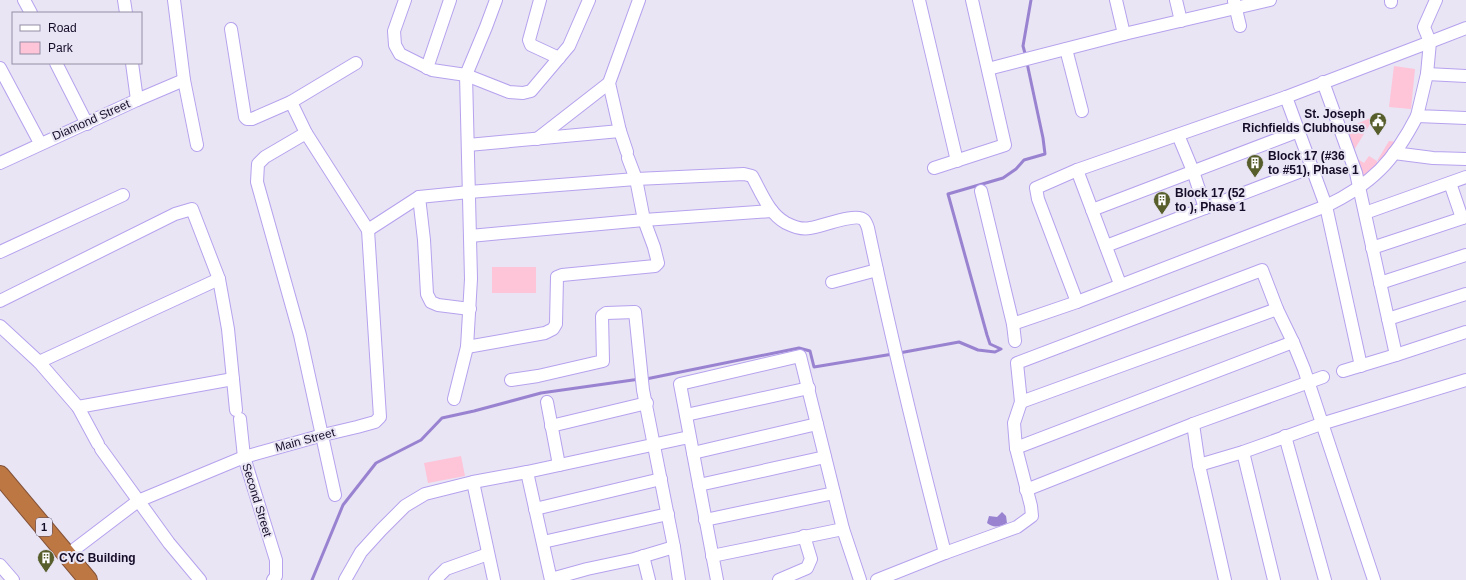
<svg xmlns="http://www.w3.org/2000/svg" width="1466" height="580" font-family="Arial,sans-serif">
<style>
.green{fill:#fec4d8}
.water{fill:#9983d1}
.lines{fill:none;stroke-linecap:round;stroke-linejoin:round}
.stream{stroke:#9983d1;stroke-width:3}
.minor-casing{stroke:#b6a2ee;stroke-width:14}
.highway-casing{stroke:#825239;stroke-width:20}
.minor{stroke:#fff;stroke-width:12}
.highway{stroke:#bd7743;stroke-width:18}
.labels{text-anchor:middle;stroke-width:4;stroke-linejoin:round;paint-order:stroke}
.shield{fill:#e9e5f5;stroke:#554d65;stroke-width:1}
.shield-label{font-size:11px;font-weight:bold;fill:#150c27}
.poi-label{font-size:12px;font-weight:bold;fill:#150c27;stroke:#e9e5f5;text-anchor:start}
.street-label{font-size:12px;fill:#150c27;stroke:#e9e5f5}
</style>
<rect width="100%" height="100%" fill="#e9e5f5"/>
<g class="green">
<path d="M 1394,66 L 1415,69 L 1411,109 L 1389,107 Z"/>
<path d="M 1375,116 L 1351,155 L 1364,163 L 1369,156 L 1377,161 L 1389,141 L 1397,142 L 1385,158 L 1377,161 L 1377,169 L 1358,185 L 1338,132 Z"/>
<rect x="492" y="267" width="44" height="26"/>
<path d="M 461,456 L 465,476 L 428,483 L 424,463 Z"/>
</g>
<path class="water" d="M 1002,512 L 1006,516 L 1007,523 C 999,527 993,528 987,523 L 989,516 L 997,517 Z"/>
<g class="lines">
<g class="stream">
<path d="M 1026,57 L 1023,46 L 1031,0"/>
<path d="M 899,353 L 959,342 L 978,350 L 995,352 L 1001,349 L 990,344 L 987,335 L 948,194 L 1003,178 L 1016,169 L 1024,160 L 1045,154 L 1043,138 L 1027,63"/>
<path d="M 646,379 L 799,348 L 810,351 L 814,367 L 893,354"/>
<path d="M 312,580 L 343,505 L 376,463 L 421,440 L 442,418 L 474,411 L 541,393 L 640,379"/>
</g>
<defs>
<g id="minor">
<path d="M 24,0 L 31,13"/>
<path d="M 124,0 L 126,13"/>
<path d="M 174,0 L 184,80 L 197,145"/>
<path d="M 405,0 L 394,31 L 395,45 L 400,54 L 432,70 L 466,75 L 509,92 L 523,93 L 531,91 L 569,46 L 589,0"/>
<path d="M 540,0 L 529,40 L 531,45 L 559,58"/>
<path d="M 919,0 L 957,161"/>
<path d="M 1116,0 L 1124,34"/>
<path d="M 1176,0 L 1181,21"/>
<path d="M 1391,0 L 1391,2"/>
<path d="M 1234,1 L 1240,26"/>
<path d="M 1466,28 L 1430,42 L 1427,74 L 1417,116 L 1466,118"/>
<path d="M 1066,49 L 1082,111"/>
<path d="M 56,63 L 87,124"/>
<path d="M 132,63 L 137,100"/>
<path d="M 0,68 L 40,143"/>
<path d="M 427,68 L 450,0"/>
<path d="M 988,69 L 1124,34 L 1270,0"/>
<path d="M 1427,74 L 1466,76"/>
<path d="M 1323,82 L 1356,173 L 1396,355"/>
<path d="M 1286,97 L 1326,206 L 1361,366"/>
<path d="M 291,102 L 356,63"/>
<path d="M 306,133 L 265,157 L 258,164 L 257,182 L 300,335 L 335,495"/>
<path d="M 1178,135 L 1193,171 L 1205,208"/>
<path d="M 537,139 L 609,83"/>
<path d="M 468,145 L 620,131"/>
<path d="M 627,152 L 620,131 L 609,83 L 639,0"/>
<path d="M 1394,153 L 1433,158 L 1466,159"/>
<path d="M 0,163 L 137,100 L 184,80"/>
<path d="M 934,168 L 1005,145 L 972,0"/>
<path d="M 1077,170 L 1120,284"/>
<path d="M 1450,183 L 1462,218"/>
<path d="M 981,191 L 1013,324 L 1015,341"/>
<path d="M 419,197 L 424,240 L 427,294 L 431,302 L 438,305 L 470,309"/>
<path d="M 1092,210 L 1299,131"/>
<path d="M 1365,213 L 1466,177"/>
<path d="M 368,230 L 419,197 L 469,192 L 636,179 L 744,174 L 752,176 C 761,192 769,214 786,223 C 794,227 802,230 810,228 C 821,227 856,212 864,220 C 866,222 867,225 868,228 C 891,337 917,445 945,553"/>
<path d="M 470,236 L 644,220 L 772,211"/>
<path d="M 1106,246 L 1312,167"/>
<path d="M 1372,248 L 1466,217"/>
<path d="M 0,252 L 123,195"/>
<path d="M 832,282 L 877,270"/>
<path d="M 1380,283 L 1466,255"/>
<path d="M 0,301 L 175,214 L 192,209 L 219,279 L 228,329 L 236,410"/>
<path d="M 1077,302 L 1038,199 L 1036,188 L 1077,170 L 1286,97 L 1430,42 L 1424,27 L 1436,0"/>
<path d="M 1388,319 L 1466,294"/>
<path d="M 1013,324 L 1077,302 L 1326,206 C 1372,184 1394,161 1417,116"/>
<path d="M 0,326 L 39,362 L 78,407 L 98,444"/>
<path d="M 467,347 L 545,333 L 553,329 L 556,324 L 557,277 L 562,275 L 655,266 L 658,263 L 654,247 L 644,220 L 636,179 L 628,158"/>
<path d="M 39,362 L 219,279"/>
<path d="M 1343,371 L 1396,355 L 1466,332"/>
<path d="M 511,380 L 538,376 L 603,361 L 602,316 L 606,313 L 635,312 L 643,390 L 674,547 L 679,580"/>
<path d="M 454,399 L 467,347 L 471,279 L 466,75 L 486,27 L 496,0"/>
<path d="M 547,402 L 559,465"/>
<path d="M 1021,402 L 1277,309"/>
<path d="M 78,407 L 233,379"/>
<path d="M 686,415 L 809,388"/>
<path d="M 240,419 L 244,457 L 276,560 L 276,576 L 273,580"/>
<path d="M 1193,424 L 1199,465 L 1225,580"/>
<path d="M 551,426 L 647,403"/>
<path d="M 1285,436 L 1325,580"/>
<path d="M 1016,448 L 1293,342"/>
<path d="M 101,449 L 169,543 L 200,580"/>
<path d="M 1243,452 L 1274,580"/>
<path d="M 693,453 L 817,424"/>
<path d="M 1199,465 L 1243,452 L 1321,424 L 1466,380"/>
<path d="M 527,472 L 551,580"/>
<path d="M 473,482 L 494,580"/>
<path d="M 699,485 L 825,457"/>
<path d="M 1026,490 L 1193,424 L 1323,377"/>
<path d="M 535,509 L 661,479"/>
<path d="M 705,520 L 834,493"/>
<path d="M 543,542 L 668,514"/>
<path d="M 67,555 L 138,501 L 244,457 L 323,435 L 357,427 L 375,422 L 380,417 L 368,230 L 306,133 L 291,102 L 252,119 L 247,119 L 245,117 L 231,29"/>
<path d="M 643,556 L 649,580"/>
<path d="M 712,556 L 843,529"/>
<path d="M 0,565 L 13,580"/>
<path d="M 551,579 L 587,569 L 634,559 L 674,547"/>
<path d="M 345,580 L 361,552 L 381,530 L 405,506 L 425,494 L 473,482 L 527,472 L 689,437"/>
<path d="M 435,580 L 446,569 L 488,554"/>
<path d="M 717,580 L 680,384 L 800,356 L 843,529 L 860,580"/>
<path d="M 779,580 L 807,568 L 811,559 L 804,536"/>
<path d="M 877,580 L 945,553 L 1017,527 L 1032,516 L 1031,506 L 1016,448 L 1014,423 L 1021,402 L 1017,363 L 1262,270 L 1277,309 L 1293,342 L 1304,369 L 1374,580"/>
</g>
<path id="highway" d="M 0,475 L 88,580"/>
</defs>
<use href="#minor" class="minor-casing"/>
<use href="#highway" class="highway-casing"/>
<use href="#minor" class="minor"/>
<use href="#highway" class="highway"/>
</g>
<defs>
<symbol id="civic-pin" viewBox="-11 -11 22 30"><path d="M0 17L-7.5 6A9.5 9.5 0 1 1 7.5 6Z" fill="#575e2c" stroke="#e9e5f5"/><path d="M-.6-6.5H3V-4.5H.6V-3L4-1V1h2V6H-6V1h2V-1L-.6-3ZM-1.2 2.5V6h2.4V2.5Z" fill="#fff"/></symbol>
<symbol id="building-pin" viewBox="-11 -11 22 30"><path d="M0 17L-7.5 6A9.5 9.5 0 1 1 7.5 6Z" fill="#575e2c" stroke="#e9e5f5"/><path d="M-4-6H4V6H1V3H-1V6H-4ZM-2.5-4.3h1.7v1.8h-1.7ZM.8-4.3h1.7v1.8H.8ZM-2.5-1h1.7V.8h-1.7ZM.8-1h1.7V.8H.8Z" fill="#fff"/></symbol>
</defs>
<g fill-rule="evenodd">
<use href="#civic-pin" x="1368" y="111" width="20" height="27"/>
<use href="#building-pin" x="1245" y="153" width="20" height="27"/>
<use href="#building-pin" x="1152" y="190" width="20" height="27"/>
<use href="#building-pin" x="36" y="548" width="20" height="27"/>
</g>
<g class="labels">
<rect class="shield" x="36" y="518" width="16" height="18" rx="3"/>
<g class="shield-label">
<text x="44" y="531">1</text>
</g>
<g class="poi-label">
<text x="1365" y="118" text-anchor="end">St. Joseph<tspan x="1365" dy="14">Richfields Clubhouse</tspan></text>
<text x="1268" y="160">Block 17 (#36<tspan x="1268" dy="14">to #51), Phase 1</tspan></text>
<text x="1175" y="197">Block 17 (52<tspan x="1175" dy="14">to ), Phase 1</tspan></text>
<text x="59" y="562">CYC Building</text>
</g>
<g class="street-label">
<text transform="translate(91 120) rotate(-24)" y="4">Diamond Street</text>
<text transform="translate(305 440) rotate(-15)" y="4">Main Street</text>
<text transform="translate(257 500) rotate(73)" y="4">Second Street</text>
</g>
</g>
<rect x="12" y="12" width="130" height="52" fill="#e9e5f5" stroke="#948ea3"/>
<rect x="20" y="25" width="20" height="6" fill="#ffffff" stroke="#948ea3"/>
<text x="48" y="32" font-size="12" fill="#150c27">Road</text>
<rect x="20" y="42" width="20" height="12" fill="#fec4d8" stroke="#948ea3"/>
<text x="48" y="52" font-size="12" fill="#150c27">Park</text>
</svg>
